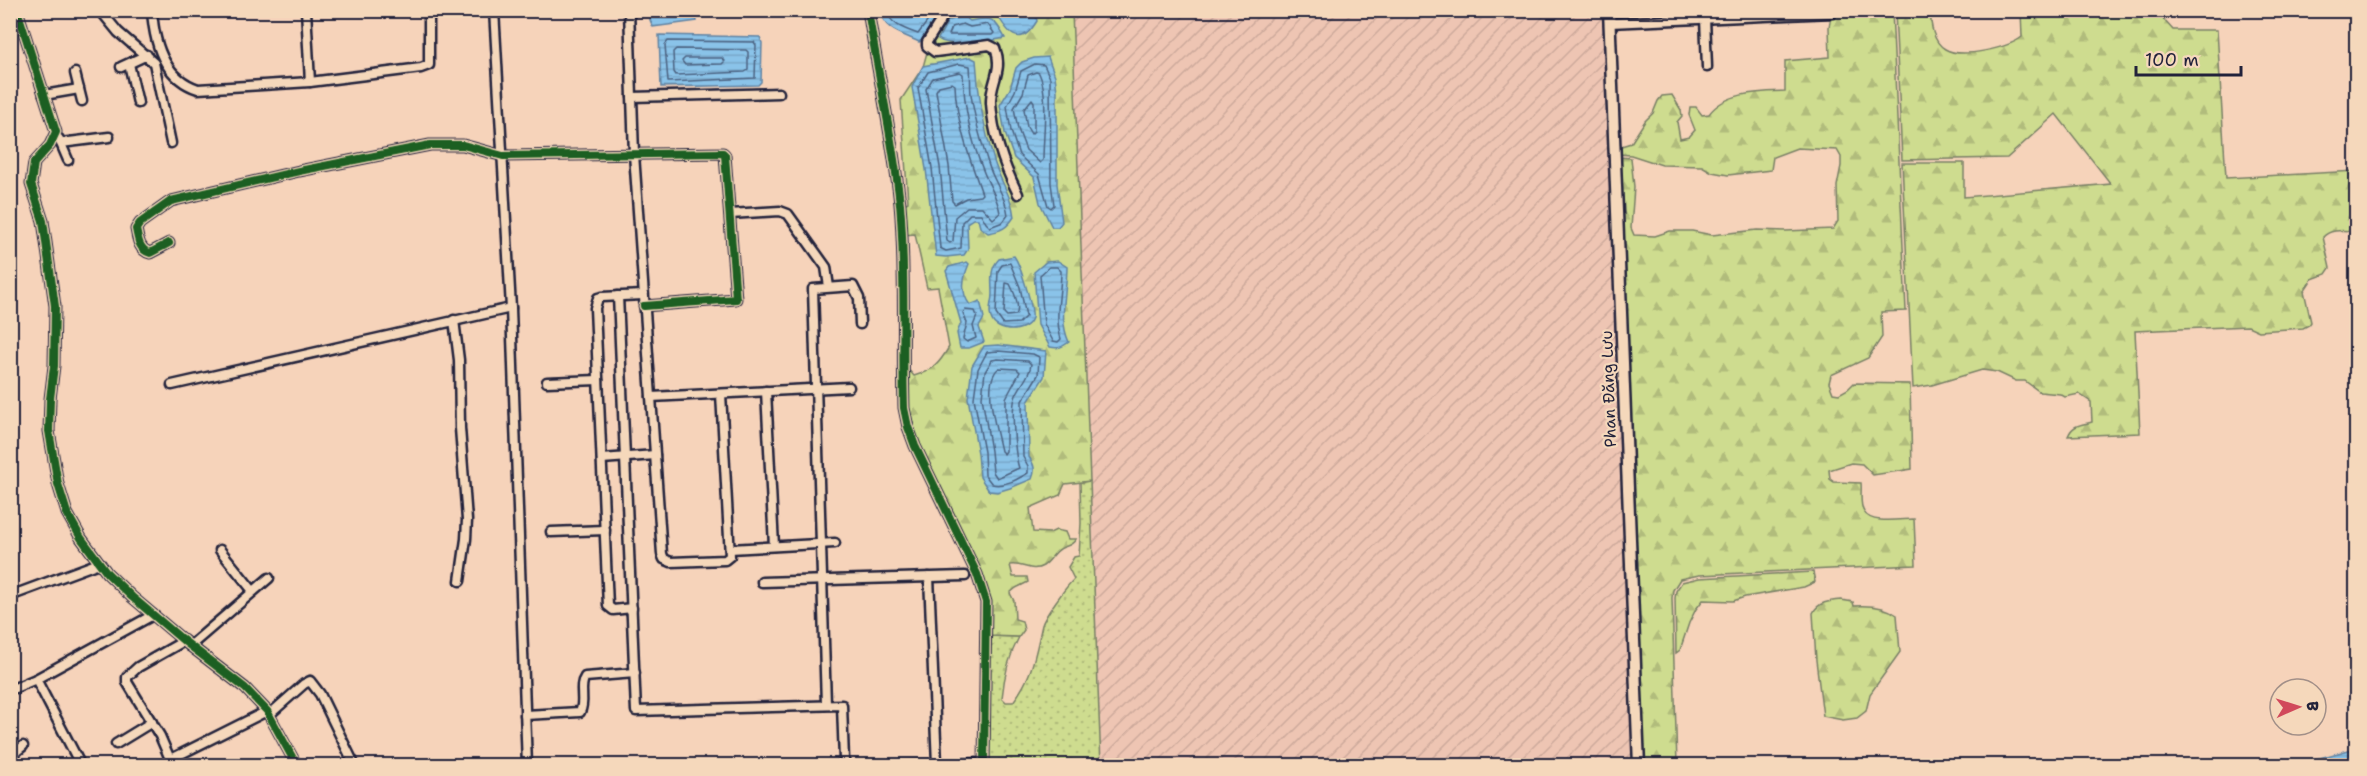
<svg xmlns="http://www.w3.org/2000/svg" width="2367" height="776" font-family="'Shantell Sans',sans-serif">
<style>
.industrial{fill:url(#industrial-furrows)}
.grass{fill:url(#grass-dots);stroke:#787f65;stroke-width:1.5}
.forest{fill:url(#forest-firs);stroke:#787f65;stroke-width:1.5}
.water{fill:url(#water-rules);stroke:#6083a3;stroke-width:1.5}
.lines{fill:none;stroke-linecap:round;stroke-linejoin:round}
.shore{stroke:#4c6281;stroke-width:1.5}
.minor-casing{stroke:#22223b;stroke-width:13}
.tertiary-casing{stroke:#22223b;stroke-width:15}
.minor{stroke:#f5d8bb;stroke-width:8}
.tertiary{stroke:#f5d8bb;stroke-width:10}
.cycleway-casing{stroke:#f5d8bb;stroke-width:11}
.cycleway{stroke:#1b5e20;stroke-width:8}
.labels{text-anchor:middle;stroke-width:4.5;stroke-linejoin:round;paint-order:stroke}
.street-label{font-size:16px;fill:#22223b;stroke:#f5d8bb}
</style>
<defs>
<pattern id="industrial-furrows" width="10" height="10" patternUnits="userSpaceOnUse" patternTransform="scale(1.5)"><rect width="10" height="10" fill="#eec5b3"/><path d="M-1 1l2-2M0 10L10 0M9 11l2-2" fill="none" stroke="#cca99b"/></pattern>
<pattern id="grass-dots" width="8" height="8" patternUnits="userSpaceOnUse" patternTransform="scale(1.5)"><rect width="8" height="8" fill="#cedc8f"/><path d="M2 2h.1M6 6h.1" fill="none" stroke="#b1bc7c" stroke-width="1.8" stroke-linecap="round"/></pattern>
<pattern id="forest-firs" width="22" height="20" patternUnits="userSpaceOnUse" patternTransform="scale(1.5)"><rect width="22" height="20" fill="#cedc8f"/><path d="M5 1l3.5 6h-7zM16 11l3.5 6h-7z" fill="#b1bc7c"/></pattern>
<pattern id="water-rules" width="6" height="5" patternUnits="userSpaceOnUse" patternTransform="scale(1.5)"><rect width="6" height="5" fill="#8ac3e9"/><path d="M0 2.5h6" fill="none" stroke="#77a7c9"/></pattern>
</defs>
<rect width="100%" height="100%" fill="#f6d3ba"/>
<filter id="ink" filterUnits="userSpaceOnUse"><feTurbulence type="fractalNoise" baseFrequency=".0167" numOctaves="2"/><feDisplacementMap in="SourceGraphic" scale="12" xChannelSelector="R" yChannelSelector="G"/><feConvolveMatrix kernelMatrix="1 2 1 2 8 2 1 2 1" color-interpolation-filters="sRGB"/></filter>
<g filter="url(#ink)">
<path class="industrial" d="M 1071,11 L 1605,11 L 1635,765 L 1101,765 Z"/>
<path class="grass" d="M 1090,481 L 1101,765 L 987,766 L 988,636 L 1019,637 C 1009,656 1004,676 1002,698 L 1006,702 L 1013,702 C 1033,676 1035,655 1042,625 C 1045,615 1066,587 1074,579 L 1068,567 L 1074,557 L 1079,556 L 1081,523 L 1080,482 Z"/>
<g class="forest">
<path d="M 950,11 L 1072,11 L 1090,481 L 1065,484 L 1060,495 L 1030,508 L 1033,532 L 1050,533 L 1056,530 L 1065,532 L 1068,539 L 1076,539 C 1071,547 1066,545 1060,549 C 1053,553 1050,562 1043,566 C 1031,573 1024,563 1010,565 L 1013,577 L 1027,577 L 1028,582 L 1016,588 L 1010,593 L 1014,601 L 1015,619 L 1022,621 L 1024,630 L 1019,637 L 988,636 L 988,602 L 917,445 L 907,408 L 906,367 L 914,376 C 934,370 939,364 949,347 L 938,287 L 927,288 L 915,234 L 904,235 L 902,205 L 908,202 L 901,100 L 923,67 L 929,45 Z"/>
<path d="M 1832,11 L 1892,11 L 1906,311 L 1881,312 L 1882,337 L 1868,358 L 1831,375 L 1829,383 L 1833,393 L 1839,394 L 1848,389 L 1854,383 L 1910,384 L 1912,469 L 1873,475 L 1862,464 L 1851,463 L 1829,470 L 1830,479 L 1834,482 L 1861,483 C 1862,492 1859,504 1864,512 C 1871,525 1901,519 1914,519 L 1916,565 L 1699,575 L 1680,579 L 1673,590 L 1672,598 L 1677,765 L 1643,765 L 1619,157 L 1631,158 L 1634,187 L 1631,228 L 1634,235 L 1655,236 L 1670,231 L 1692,231 L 1712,235 L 1757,230 L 1786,231 L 1833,229 L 1838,221 L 1837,186 L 1841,166 L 1841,157 L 1837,150 L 1797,148 L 1773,157 L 1771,170 L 1728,175 L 1712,172 L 1702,166 L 1662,165 L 1631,155 L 1618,154 L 1618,147 L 1631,143 L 1645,121 L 1653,113 L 1658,101 L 1662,96 L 1672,95 L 1681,110 L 1682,116 L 1677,122 L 1680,139 L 1689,137 L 1695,130 L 1689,115 L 1690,107 L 1696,107 L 1702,115 L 1709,114 C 1725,92 1759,92 1785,91 L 1785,61 L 1830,57 L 1829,27 Z"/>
<path d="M 1895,11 L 1930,11 C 1931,24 1932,41 1945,49 C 1961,59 2008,48 2022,37 L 2021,11 L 2161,11 L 2163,19 L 2173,30 L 2217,30 L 2226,178 L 2356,171 L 2356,231 C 2345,231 2331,228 2323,237 L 2330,268 L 2326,274 L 2312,279 L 2304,291 L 2311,322 L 2309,325 L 2303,328 L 2259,331 L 2248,326 L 2135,331 L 2140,433 L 2068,436 C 2073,424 2081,425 2092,422 L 2091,402 L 2079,394 L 2065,397 L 2060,394 L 2040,392 L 2025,381 L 2016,381 L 1997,372 L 1982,370 L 1932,385 L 1913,388 L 1902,163 L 1964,163 L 1964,197 L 2111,184 L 2056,114 L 2007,158 L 1902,160 Z"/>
<path d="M 1813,572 L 1815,582 L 1804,587 L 1745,597 L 1733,601 L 1703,600 L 1696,609 L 1689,623 L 1680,650 L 1676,653 L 1675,598 L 1676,591 L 1682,582 L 1699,578 Z"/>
<path d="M 1841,600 L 1853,602 L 1854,606 C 1869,605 1885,606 1897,615 L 1900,652 L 1870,694 L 1866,711 L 1857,718 L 1843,720 L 1823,716 L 1816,660 L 1813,613 C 1818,602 1829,601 1841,600 Z"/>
</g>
<g class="water">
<path d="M 651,11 L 695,11 L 697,21 L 653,27 L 650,20 Z"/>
<path d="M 881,11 L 943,11 L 924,38 L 919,42 C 905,35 881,29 881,11 Z"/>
<path d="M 995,11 L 1035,11 L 1037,21 C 1019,51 1007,32 995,11 Z"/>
<path d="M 963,16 L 970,21 C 992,16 994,18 1005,38 C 991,41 949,48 938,39 L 948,21 Z"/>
<path d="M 659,35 L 760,37 L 762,43 L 761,82 L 758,85 L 661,87 Z"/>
<path d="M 970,57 L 976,60 C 978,97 983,126 994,161 C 1000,181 1012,196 1014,217 C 1007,228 1001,231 988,233 L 980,227 L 978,219 L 973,219 L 967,223 L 968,249 L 964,255 L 946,257 L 936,256 L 926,169 L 912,87 L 923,66 Z"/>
<path d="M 1048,57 L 1055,76 L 1057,91 L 1057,184 L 1062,222 L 1058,227 L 1052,227 L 1040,203 L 1034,177 L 1014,158 L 1005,133 L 1000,105 L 1010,89 L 1016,68 L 1022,62 L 1034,58 Z"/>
<path d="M 1014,256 C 1020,264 1034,309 1032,318 C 1027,334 996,334 991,318 C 988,310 992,302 992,294 C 992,281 989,269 999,259 Z"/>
<path d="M 1058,261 L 1067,267 C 1067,291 1058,319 1069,342 C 1062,347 1059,349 1050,347 L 1038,325 L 1034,272 L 1046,262 Z"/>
<path d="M 967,262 L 969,264 C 963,278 960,292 970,305 L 980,301 L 984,318 L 979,327 L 984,342 L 969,348 L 960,348 L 957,333 L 961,323 L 946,271 L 949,267 Z"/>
<path d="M 998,345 L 1046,351 L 1044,377 L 1028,402 L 1029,457 C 1034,464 1036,470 1032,479 L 1010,488 L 997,492 L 989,491 L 980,477 L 978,453 L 968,398 L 972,366 L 984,346 Z"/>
<path d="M 2356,748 L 2356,765 L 2304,765 L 2309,761 Z"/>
</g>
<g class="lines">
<g class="shore">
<path d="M 887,10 C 888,24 907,30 918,34 L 936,10"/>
<path d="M 963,24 L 970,27 L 988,24 L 994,33 L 992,35 L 949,35 L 952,27 Z"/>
<path d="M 668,41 L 754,42 L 756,45 L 755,78 L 668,82 L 665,45 Z"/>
<path d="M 676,49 L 746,50 L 748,52 L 748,70 L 745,72 L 676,75 L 674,72 L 673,52 Z"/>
<path d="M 685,58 L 722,58 L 725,61 L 722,64 L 685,65 L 682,61 Z"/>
<path d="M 959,64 L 970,66 C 971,75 970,85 971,94 C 974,117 981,141 988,163 C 993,181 1006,196 1008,215 L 1003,222 L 990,227 L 986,223 L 981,214 L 970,214 L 962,222 L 961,248 L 946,251 L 940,248 L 932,168 L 918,88 L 928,72 Z"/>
<path d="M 1035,64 L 1044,65 L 1050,78 L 1051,183 L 1054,205 L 1051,208 L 1048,206 L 1039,174 L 1019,155 L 1011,131 L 1007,106 L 1015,91 L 1021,71 Z"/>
<path d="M 960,72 L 963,74 C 964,106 971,140 983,170 C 988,184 998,198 1000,213 L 993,219 L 982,207 L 967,207 L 955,217 L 953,241 L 950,243 L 947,241 L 940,167 L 926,89 L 933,78 Z"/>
<path d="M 1036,72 L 1039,73 C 1049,94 1043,136 1043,160 L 1040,163 L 1026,150 L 1018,129 L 1014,108 L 1023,93 L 1028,75 Z"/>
<path d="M 952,83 L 955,85 C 956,122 970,159 982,194 L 980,196 L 966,198 L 955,204 L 952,201 L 949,166 L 936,91 L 939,86 Z"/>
<path d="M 1032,99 L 1034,102 L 1034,131 L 1031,134 L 1027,127 L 1024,109 Z"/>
<path d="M 1010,263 L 1020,287 L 1026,316 L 1019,323 L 1003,324 L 996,314 L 998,271 L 1002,265 Z"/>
<path d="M 1049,267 L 1057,267 L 1061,271 C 1061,294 1054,316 1061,339 L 1058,342 L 1053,341 L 1044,324 L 1040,275 Z"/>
<path d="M 1006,283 L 1010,284 C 1014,292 1021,307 1016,315 L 1007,316 L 1004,313 Z"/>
<path d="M 965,310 L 975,311 L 977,316 L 973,326 L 976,338 L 967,342 L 963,339 L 967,323 L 963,313 Z"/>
<path d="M 998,351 L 1033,354 L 1039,357 L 1038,375 L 1022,401 L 1023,457 L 1028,466 L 1028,473 C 1018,479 1004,487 992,484 L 985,475 L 984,452 L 974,398 L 978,369 L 987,352 Z"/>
<path d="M 998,359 L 1028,361 L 1031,364 C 1030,378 1019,385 1015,398 C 1011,410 1015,457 1019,468 L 997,478 L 993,472 L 991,451 L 982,397 L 985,372 L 992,360 Z"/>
<path d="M 999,368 L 1017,369 L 1020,372 L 1006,398 L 1006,451 L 1004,454 L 1001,451 C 997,431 981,382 999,368 Z"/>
</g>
<defs>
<g id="minor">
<path d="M 17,10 L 56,132 L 50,145 L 34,163 L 31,184 L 43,221 L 55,306 L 54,366 L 50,399 L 49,431 L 58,484 L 67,513 L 81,538 L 107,573 L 132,597 L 184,641 L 245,688 L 267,711 L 297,766"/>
<path d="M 100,10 L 118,32 L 154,63 L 171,143"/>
<path d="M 152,10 C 154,43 164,78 198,89 L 310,82 L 421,68 L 429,65 L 429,10"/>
<path d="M 306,10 L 310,82"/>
<path d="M 494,10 L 511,308 L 527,766"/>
<path d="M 629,10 L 634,154 L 662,554 L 664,559 L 671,562 L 725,560 L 730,556 L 721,394"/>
<path d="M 868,10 C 878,75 893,138 900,204 C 906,271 902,340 904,408 L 908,427 L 915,446 L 977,574 L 986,602 L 984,766"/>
<path d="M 947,10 L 927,42 L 927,46 L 935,52 L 982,46 L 989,45 L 995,48 C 1004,71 990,82 991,103 C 993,135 1004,166 1018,194"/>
<path d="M 1705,18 L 1707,67"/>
<path d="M 1610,23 L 1832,13"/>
<path d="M 129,64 L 138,103"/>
<path d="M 121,67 L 147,55"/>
<path d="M 75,73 L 82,101"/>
<path d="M 44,95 L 79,89"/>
<path d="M 632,97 L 779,93"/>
<path d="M 59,139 L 68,160"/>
<path d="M 61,143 L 109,137"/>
<path d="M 730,214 L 780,211 L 788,214 L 826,267 L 829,287"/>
<path d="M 169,243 L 150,253 C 139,250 138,239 136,229 L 140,223 L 171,201 L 299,171 L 430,145 L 463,145 L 503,156 L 723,153 L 725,155 L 736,299 L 644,306"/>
<path d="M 618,296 L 636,711 L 842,705 L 844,760 L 846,766"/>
<path d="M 454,320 L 459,360 L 460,428 L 467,520 L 466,539 L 460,581"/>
<path d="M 547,382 L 598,380"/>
<path d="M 172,385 L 511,308"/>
<path d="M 766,391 L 774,546"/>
<path d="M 651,397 L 849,387"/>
<path d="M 602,459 L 655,455"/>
<path d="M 551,532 L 605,530"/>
<path d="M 730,549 L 835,543"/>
<path d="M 220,550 L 253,591"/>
<path d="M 929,577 L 937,764"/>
<path d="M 762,582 L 965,576"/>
<path d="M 10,596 L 99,563"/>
<path d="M 632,608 L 613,610 L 608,606 L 595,308 L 598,298 L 602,297 L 643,295"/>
<path d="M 190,646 L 269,578"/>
<path d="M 10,690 L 36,679"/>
<path d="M 826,704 L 813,289 L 853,286 L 859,298 L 860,324"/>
<path d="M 269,715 L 304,684 L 310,681 L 320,694 L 355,766"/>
<path d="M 525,715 L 580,712 C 586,701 578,687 585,677 L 635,673"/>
<path d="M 116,744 L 152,722"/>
<path d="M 10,757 L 23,746"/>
<path d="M 171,759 L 267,711"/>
<path d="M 81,766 L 36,679 L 153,615"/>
<path d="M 173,766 L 160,736 L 127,682 L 127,677 L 138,667 L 184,641"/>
<path d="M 893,766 L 985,763"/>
</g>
<path id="tertiary" d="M 1609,10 L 1639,766"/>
</defs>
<use href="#minor" class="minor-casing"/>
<use href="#tertiary" class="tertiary-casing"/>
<use href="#minor" class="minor"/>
<use href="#tertiary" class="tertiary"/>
<defs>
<g id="cycleway">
<path d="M 17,10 L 56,132 L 50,145 L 34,163 L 31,184 L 43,221 L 55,306 L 54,366 L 50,399 L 49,431 L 58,484 L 67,513 L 81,538 L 107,573 L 132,597 L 184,641 L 245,688 L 267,711 L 297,766"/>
<path d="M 868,10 C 878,75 893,138 900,204 C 906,271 902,340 904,408 L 908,427 L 915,446 L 977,574 L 986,602 L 984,766"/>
<path d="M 169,243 L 150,253 C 139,250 138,239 136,229 L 140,223 L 171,201 L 299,171 L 430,145 L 463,145 L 503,156 L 723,153 L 725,155 L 736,299 L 644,306"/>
</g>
</defs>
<use href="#cycleway" class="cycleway-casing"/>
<use href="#cycleway" class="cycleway"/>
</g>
</g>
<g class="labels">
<g class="street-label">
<text transform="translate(1608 389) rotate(-92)" y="6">Phan Đăng Lưu</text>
</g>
</g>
<rect width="2367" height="776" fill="none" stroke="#f5d8bb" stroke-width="36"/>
<rect x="18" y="18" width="2331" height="740" fill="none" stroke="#22223b" stroke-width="2" filter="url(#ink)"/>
<g transform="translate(2298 707) rotate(87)"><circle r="28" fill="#f5d8bb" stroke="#a18f88" stroke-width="1.5"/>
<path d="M0-4.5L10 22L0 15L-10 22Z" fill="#d1495b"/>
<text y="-9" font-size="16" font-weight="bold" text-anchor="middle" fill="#22223b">B</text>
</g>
<path d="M2136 66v9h105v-9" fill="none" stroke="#22223b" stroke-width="3"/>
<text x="2145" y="66" font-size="18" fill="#22223b" stroke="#f5d8bb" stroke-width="4.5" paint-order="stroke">100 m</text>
</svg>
